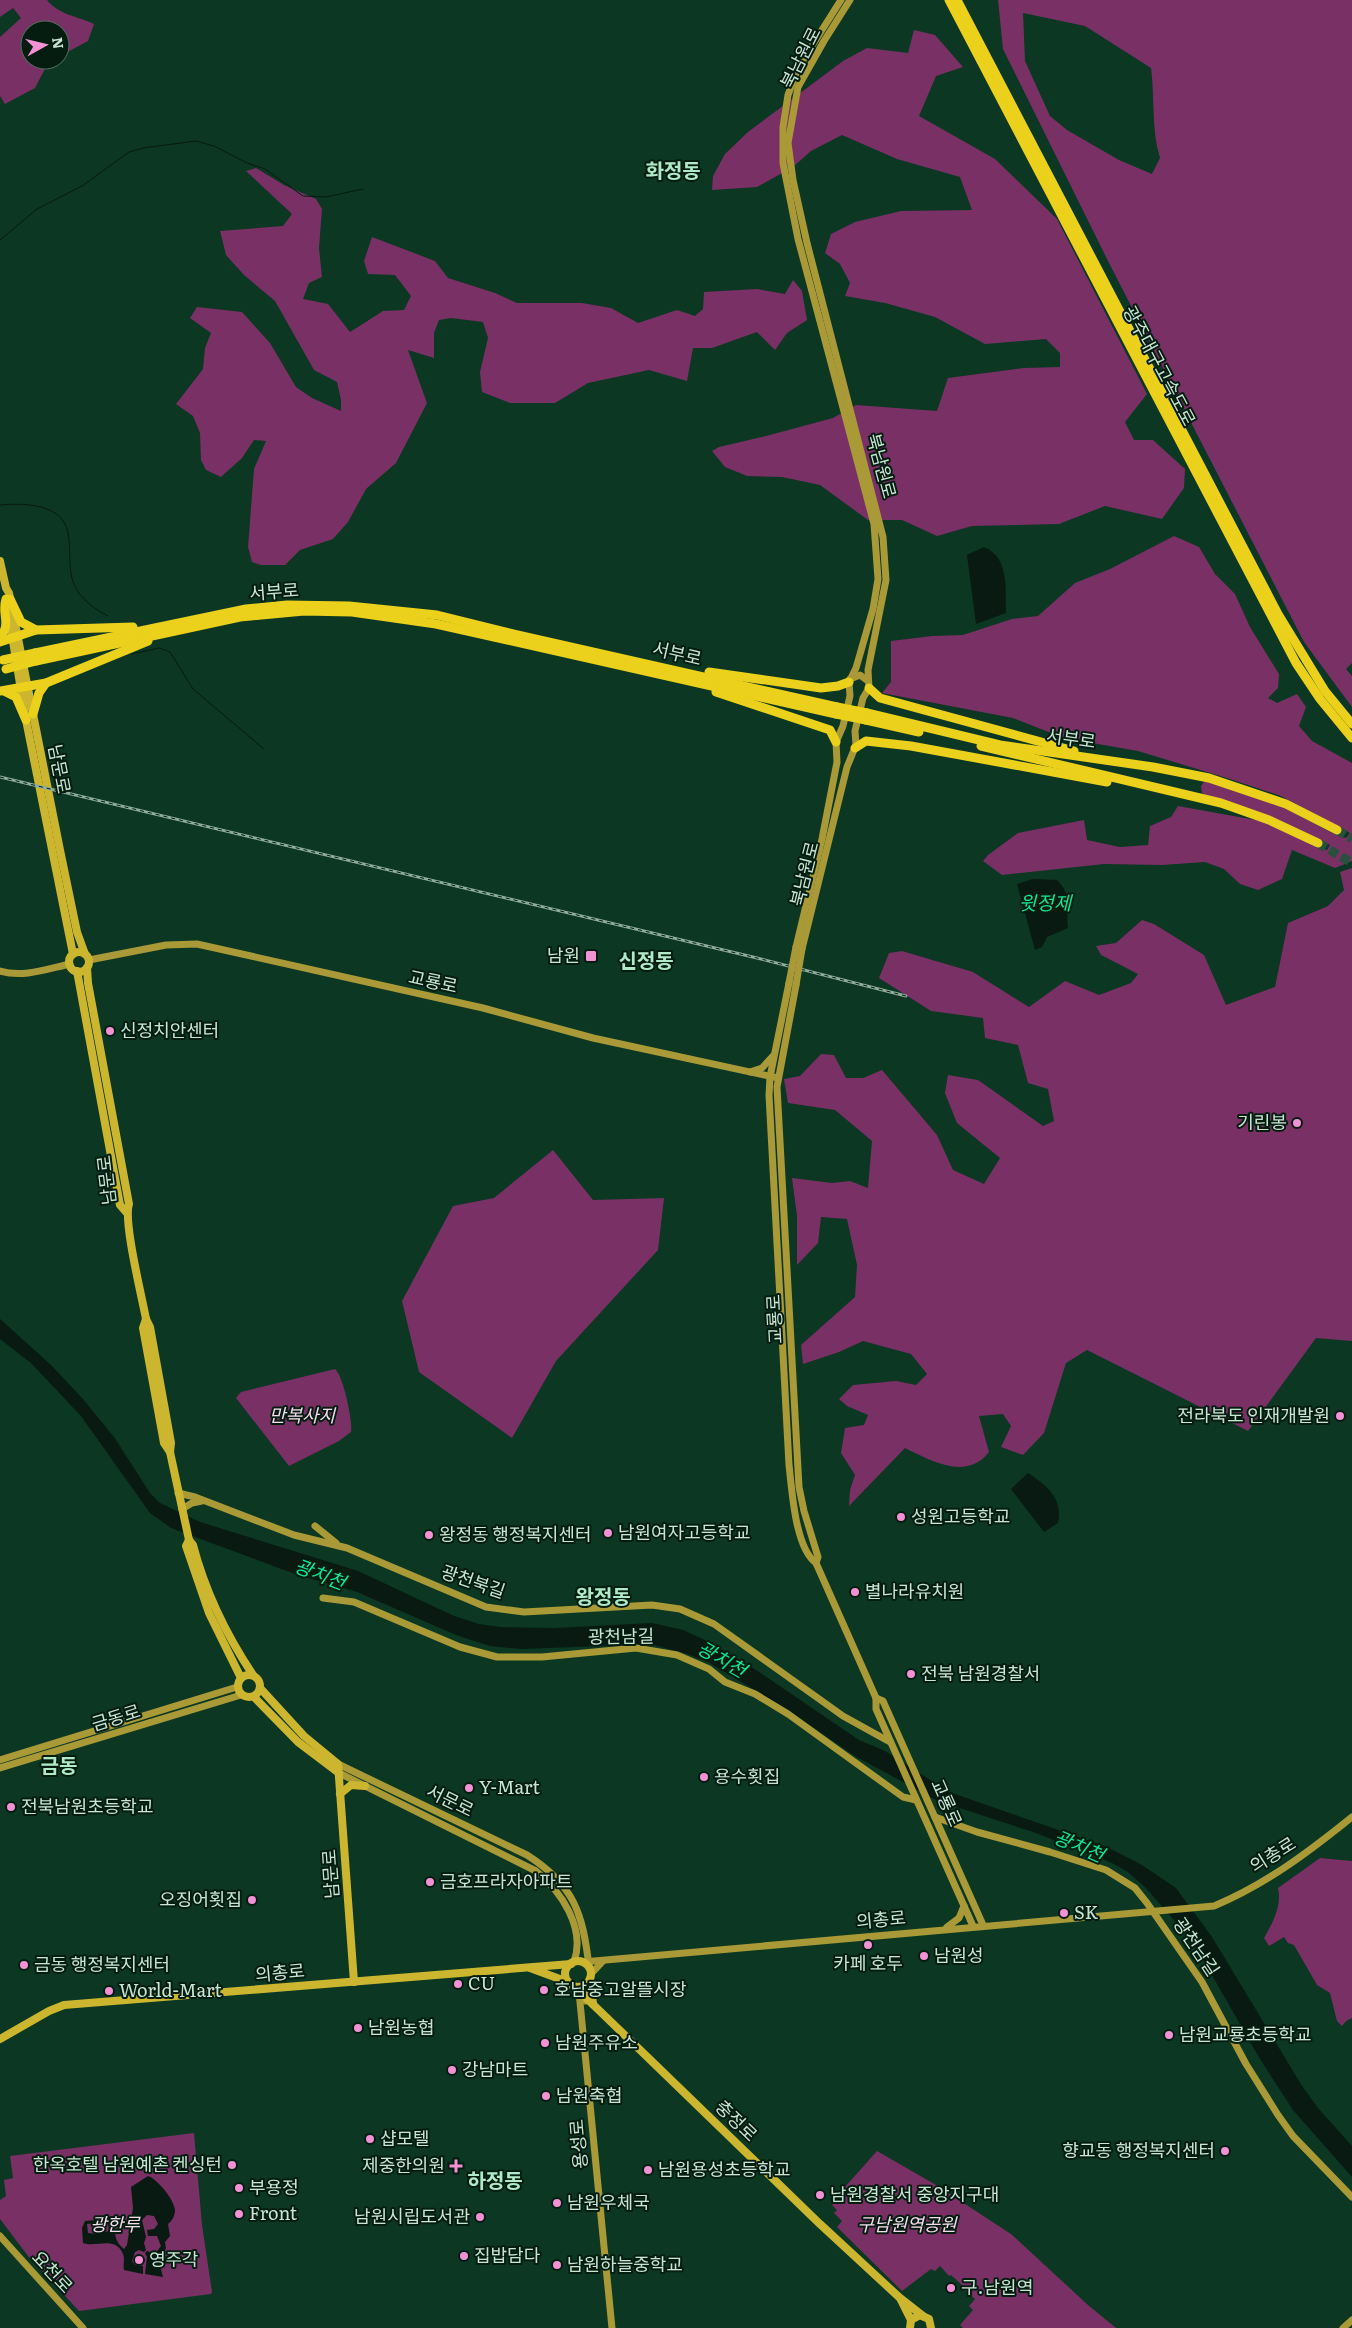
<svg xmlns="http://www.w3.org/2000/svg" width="1352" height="2328" font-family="Literata,'Noto Sans KR',serif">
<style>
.green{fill:#793065;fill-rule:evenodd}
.water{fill:#081a11}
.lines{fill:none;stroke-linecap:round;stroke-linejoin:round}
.stream{stroke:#081a11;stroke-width:1}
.highway-tunnel{stroke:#27513d;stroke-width:9;stroke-dasharray:9 4.5;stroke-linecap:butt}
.secondary{stroke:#a99937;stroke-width:7}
.primary{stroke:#ccb62f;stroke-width:8}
.highway{stroke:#ebd01c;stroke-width:9}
.rail-casing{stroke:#8cad9b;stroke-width:3}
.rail{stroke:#051c10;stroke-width:1;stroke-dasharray:4;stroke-linecap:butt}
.secondary-bridge{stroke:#a99937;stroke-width:7}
.highway-bridge{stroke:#ebd01c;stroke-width:9}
.poi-dot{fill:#f391d5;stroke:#051c10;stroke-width:2}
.labels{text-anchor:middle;stroke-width:4;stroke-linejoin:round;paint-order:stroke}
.street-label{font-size:18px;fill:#c8e4d3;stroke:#051c10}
.poi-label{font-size:18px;fill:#c8e4d3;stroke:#051c10;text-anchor:start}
.park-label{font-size:18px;font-style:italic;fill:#f6dbec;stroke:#051c10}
.water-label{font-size:19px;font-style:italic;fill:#0ce898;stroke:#051c10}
.quarter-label{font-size:20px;font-weight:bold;fill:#afeac8;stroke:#051c10}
</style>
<rect width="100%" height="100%" fill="#0b3723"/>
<g class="green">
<path d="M 0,0 L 47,0 C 59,15 77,16 94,24 L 88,41 L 60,56 L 60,30 L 30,30 L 30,60 L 53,60 L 48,63 L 35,88 L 5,104 L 0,96 L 0,37 L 21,18 L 13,8 L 0,17 Z"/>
<path d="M 998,0 L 1352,0 L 1352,663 L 1346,669 L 1352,676 L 1352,707 L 1304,642 L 1109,263 L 1003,49 ZM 1023,13 L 1085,26 L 1151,68 C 1155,98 1151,129 1160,158 L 1152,174 L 1119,160 L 1067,130 L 1050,116 L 1025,61 Z"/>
<path d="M 914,30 L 935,35 L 963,67 L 936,76 L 919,116 L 995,159 L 1057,219 L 1147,394 L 1125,422 L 1134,440 L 1153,440 L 1185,469 L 1184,488 L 1162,519 L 1105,506 L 1059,524 L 972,526 L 937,536 L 902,520 L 868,520 L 820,485 L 782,477 L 747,476 L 725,467 L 712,451 L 719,447 L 766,436 L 833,418 L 856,405 L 937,411 L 948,378 L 1024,368 L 1060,367 L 1060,353 L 1046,339 L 985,344 L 935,317 L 885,303 L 845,296 L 850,283 L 840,264 L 825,253 L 831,234 L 855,222 L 901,211 L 972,210 L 960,177 L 897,159 L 842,135 L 811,151 L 793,167 L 757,187 L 712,190 L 713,176 L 725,154 L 748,132 L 843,61 L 867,48 L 908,53 Z"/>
<path d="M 256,168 L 284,185 L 316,199 L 322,209 L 319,248 L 322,277 L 309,283 L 303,299 L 328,304 L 350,332 L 383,311 L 404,310 L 411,296 L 395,275 L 368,274 L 364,261 L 372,237 L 435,261 L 448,278 L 495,293 L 517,303 L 582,303 L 611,308 L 638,323 L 677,310 L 695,316 L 703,309 L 704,292 L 757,289 L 785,294 L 793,280 L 802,291 L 807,320 L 787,333 L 775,350 L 757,332 L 712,348 L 693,348 L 687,381 L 649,370 L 588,383 L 555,403 L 510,403 L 482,392 L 480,372 L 488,338 L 483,322 L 451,318 L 439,320 L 434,333 L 434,358 L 408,350 L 427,403 L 396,463 L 366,489 L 348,522 L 333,539 L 300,550 L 285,565 L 261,565 L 252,562 L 248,547 L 254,469 L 266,441 L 254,440 L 242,458 L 221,477 L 206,470 L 201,460 L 200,433 L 193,416 L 176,404 L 203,369 L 205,348 L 211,333 L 190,318 L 197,307 L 242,312 L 270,343 L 296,387 L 312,398 L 341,411 L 341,400 L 337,382 L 314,370 L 275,301 L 244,275 L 226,255 L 220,231 L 283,226 L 292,214 L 246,171 Z"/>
<path d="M 1174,536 L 1199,547 L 1215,574 L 1235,594 L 1250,627 L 1279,674 L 1278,688 L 1268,698 L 1277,703 L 1297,694 L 1306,707 L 1299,726 L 1312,741 L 1352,763 L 1352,861 L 1335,868 L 1292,850 L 1282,879 L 1258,890 L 1240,884 L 1224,869 L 1205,862 L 1162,865 L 1104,864 L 1002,875 L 983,861 L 988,855 L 1018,833 L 1084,820 L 1087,840 L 1120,847 L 1148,845 L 1150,826 L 1171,817 L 1178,806 L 1261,821 L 1318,847 L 1327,850 L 1330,845 L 1325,842 L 1270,816 L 1207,796 L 1202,793 L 1201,786 L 1204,782 L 1210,782 L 1279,805 L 1336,835 L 1346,838 L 1350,833 L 1281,796 L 1230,779 L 1138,751 L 1064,738 L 1013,718 L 882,693 L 891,682 L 891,641 L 932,636 L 963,635 L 1012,619 L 1038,616 L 1075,583 L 1110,569 Z"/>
<path d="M 1352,868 L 1352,1341 L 1316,1338 L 1248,1431 L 1087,1350 L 1066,1363 L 1044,1433 L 1023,1455 L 1001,1447 L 1011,1426 L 1003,1414 L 979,1416 L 989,1452 C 967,1481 931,1461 905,1448 L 849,1506 L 850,1490 L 855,1475 L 841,1453 L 845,1428 L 864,1425 L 868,1415 L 847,1406 L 839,1399 L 853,1385 L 896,1381 L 916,1385 L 927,1374 L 911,1354 L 863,1341 L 839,1352 L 803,1364 L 801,1345 L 855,1297 L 857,1265 L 847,1219 L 821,1217 L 818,1243 L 797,1265 L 797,1216 L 792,1178 L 832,1183 L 850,1181 L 868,1188 L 872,1141 L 835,1110 L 788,1103 L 784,1079 L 800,1076 L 821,1054 L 834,1055 L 846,1078 L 863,1078 L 882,1070 L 937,1135 L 953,1170 L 984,1184 L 1000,1158 L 957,1123 L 945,1093 L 948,1075 L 978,1080 L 1043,1126 L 1054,1121 L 1048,1089 L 1028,1083 L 1018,1045 L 985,1038 L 983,1018 L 931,1011 L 879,978 L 889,953 L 902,951 L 973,972 L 1029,1007 L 1065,981 L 1099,995 L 1131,983 L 1138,974 L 1101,955 L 1096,946 L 1116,943 L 1142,920 L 1154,924 L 1204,955 L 1226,1005 L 1275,987 L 1288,923 L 1328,906 L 1344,890 L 1340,872 Z"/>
<path d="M 553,1150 L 593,1200 L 664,1198 L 658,1250 L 556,1361 L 512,1438 L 419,1372 L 402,1301 L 453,1206 L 494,1198 Z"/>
<path d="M 335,1369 C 343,1375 353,1422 351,1432 L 339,1441 L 289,1466 L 236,1398 L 241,1392 Z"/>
<path d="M 1320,1858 L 1352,1861 L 1352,2018 L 1346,2021 L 1342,2026 L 1337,2021 L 1330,1993 L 1317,1985 L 1294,1945 L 1288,1943 L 1284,1937 L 1269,1946 L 1264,1938 C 1273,1922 1282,1906 1278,1888 Z"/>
<path d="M 194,2133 L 202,2225 L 212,2292 L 211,2294 L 79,2311 L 28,2256 L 0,2219 L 0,2200 L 6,2196 L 4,2180 L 13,2178 L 10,2156 Z"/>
<path d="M 877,2151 L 936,2185 L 1011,2234 L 1088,2305 L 1116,2328 L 963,2328 L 960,2325 L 973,2310 L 969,2306 L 975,2299 L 962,2288 L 963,2286 L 951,2275 L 949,2276 L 940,2266 L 935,2271 L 931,2269 L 902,2291 L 837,2227 L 842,2221 L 834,2213 L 837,2210 L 832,2205 L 837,2199 L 836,2197 Z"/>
</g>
<g class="water">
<path d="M 984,547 C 1010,558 1005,589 1006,613 L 976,624 L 967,555 Z"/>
<path d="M 1033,879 L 1057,880 C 1072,894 1066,909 1068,928 L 1047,937 L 1042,947 L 1035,950 L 1017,884 Z"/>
<path d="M 0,1319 L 51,1365 L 82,1398 L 114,1437 L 150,1493 L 160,1503 L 200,1522 L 358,1571 L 454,1616 L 479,1624 L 500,1627 L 555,1628 L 652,1623 L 683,1630 L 705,1640 L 753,1668 L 859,1740 L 885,1751 L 949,1792 L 1107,1847 L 1142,1865 L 1176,1888 L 1212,1937 L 1302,2086 L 1318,2108 L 1352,2146 L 1352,2177 L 1293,2110 L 1260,2059 L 1193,1942 L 1146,1888 L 1128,1872 L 1112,1863 L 1036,1833 L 938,1801 L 855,1756 L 788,1710 L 708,1662 L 688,1654 L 650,1644 L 522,1649 L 490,1646 L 456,1635 L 357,1592 L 295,1574 L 171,1528 L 150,1513 L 81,1416 L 31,1363 L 0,1339 Z"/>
<path d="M 1028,1473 C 1046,1485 1063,1498 1058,1523 L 1044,1532 L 1011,1489 Z"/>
<path d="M 148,2176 C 157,2179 174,2199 175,2210 C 175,2216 172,2221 168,2224 L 170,2236 L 165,2242 L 166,2248 L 159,2262 L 163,2277 L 145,2274 L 147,2257 L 145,2253 L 147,2251 L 155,2254 L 161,2246 L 157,2236 L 148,2236 L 147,2230 L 154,2229 L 158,2224 L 154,2216 L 147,2215 L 142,2220 L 146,2237 L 144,2243 L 146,2250 L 144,2252 L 139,2250 L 135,2252 L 132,2261 L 135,2265 L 143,2266 L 143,2274 L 124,2270 C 123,2265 125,2259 123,2254 C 115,2235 96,2248 83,2243 L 82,2228 L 85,2221 L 96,2220 L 96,2223 L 87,2224 L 88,2233 L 96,2234 L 109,2231 L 108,2222 L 99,2222 L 99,2219 L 110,2219 C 119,2230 110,2237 124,2249 L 127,2245 L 133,2208 L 131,2187 Z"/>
</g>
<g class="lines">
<g class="stream">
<path d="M 0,240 L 37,209 L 82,186 L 129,152 L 143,148 L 196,141 L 214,146 L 247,163 L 265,169 L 303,196 L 326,197 L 363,189"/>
<path d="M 0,505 C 23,503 63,503 68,533 C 71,549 68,566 73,582 C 79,598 94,609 108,616"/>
<path d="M 132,654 L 159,648 L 170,652 L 193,689 L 264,749"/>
</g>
<g class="highway-tunnel">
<path d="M 1337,830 L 1352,839"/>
<path d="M 1318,843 L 1352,863"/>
</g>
<g class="secondary">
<path d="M 850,679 L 860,675 L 868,681"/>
<path d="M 796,947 L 822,839 L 837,762 L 836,742 L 843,726 L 850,696 L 849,682 L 856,668 L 873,609 L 878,579 L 874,524 L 798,239 L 783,163 L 783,127 L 788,95 L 798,68 L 841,0"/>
<path d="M 802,949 L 847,767 L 856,745 L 855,731 L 863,698 L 869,688 L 868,670 L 886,580 L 883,537 L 807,243 L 793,180 L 788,143 L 798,87 L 824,41 L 850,0"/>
<path d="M 89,960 L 166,945 L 197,944 L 483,1008 L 593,1038 L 778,1078"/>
<path d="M 0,971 C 23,978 47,969 70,964"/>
<path d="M 789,983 L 770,1077 L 769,1095 L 789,1465 C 792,1490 795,1548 816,1563 L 876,1698 L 876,1709 L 973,1926"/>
<path d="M 796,985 L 777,1087 L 799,1487 L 804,1511 L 818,1557 L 816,1563"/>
<path d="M 750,1072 L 762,1068 L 773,1056"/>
<path d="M 178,1493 L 195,1497 L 294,1535 L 347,1548 L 486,1607 L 524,1612 L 652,1605 L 680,1609 L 714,1624 L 843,1716 L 890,1742"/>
<path d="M 182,1509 L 192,1503 L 202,1501"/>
<path d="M 315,1526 L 336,1543"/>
<path d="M 323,1598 L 354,1602 L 460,1647 L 497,1657 L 542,1657 L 636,1648 L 677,1655 L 709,1669 L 725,1682 L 755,1694 L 788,1714 L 903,1797 L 916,1800"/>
<path d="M 876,1698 L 883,1701 L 983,1925"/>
<path d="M 0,1760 L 237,1687"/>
<path d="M 338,1764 L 527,1855 C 574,1885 583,1913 589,1967"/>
<path d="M 0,1768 L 241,1695"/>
<path d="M 339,1773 L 536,1871 C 561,1891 586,1928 574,1962"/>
<path d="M 935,1817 L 977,1832 L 1050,1852 L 1106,1870 L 1135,1888 L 1147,1903 L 1202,1982 L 1246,2064 L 1278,2115 L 1293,2136 L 1352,2197"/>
<path d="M 947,1927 L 959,1918 L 964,1906"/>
<path d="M 583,1962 L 1214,1906 C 1265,1885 1310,1851 1352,1817"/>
<path d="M 591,1974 L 603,1961"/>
<path d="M 579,1992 L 612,2328"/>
<path d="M 585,2001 L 587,1983"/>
<path d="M 0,2236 L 83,2328"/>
<path d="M 1343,2328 L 1352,2320"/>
</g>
<g class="primary">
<path d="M 0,561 L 6,588 L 9,593 L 60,850 L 77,932 L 85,954"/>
<path d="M 9,617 L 26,720 L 73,954"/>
<circle cx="79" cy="962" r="10"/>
<path d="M 87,968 L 88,983 L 129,1204 C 123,1221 142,1297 146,1319 L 150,1327 L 171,1443 L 170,1452 L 189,1540 L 186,1546 L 209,1613 L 241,1678"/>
<path d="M 77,971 L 120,1205 L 126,1212"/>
<path d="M 146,1319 L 143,1328 L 164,1443 L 170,1452"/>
<path d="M 189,1540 L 193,1545 C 205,1591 227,1636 253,1675"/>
<circle cx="249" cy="1686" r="11"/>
<path d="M 260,1688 L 304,1736 L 338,1764 L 354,1982"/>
<path d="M 254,1697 L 298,1742 L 339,1773"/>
<path d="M 340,1794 L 351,1785 L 365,1786"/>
<circle cx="578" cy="1974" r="13"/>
<path d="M 530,1968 L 568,1982"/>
<path d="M 590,1979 L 593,2004"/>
<path d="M 575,1987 L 820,2224 L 900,2298 L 923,2316"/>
<path d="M 0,2039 L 49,2011 L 64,2005 L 571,1964"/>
<path d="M 901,2300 L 911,2320"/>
<path d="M 910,2328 L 911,2320 L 920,2315 L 929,2319 L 931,2328"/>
</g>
<g class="highway">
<path d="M 949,0 L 1296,663 L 1320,699 L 1352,738"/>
<path d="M 957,0 L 1278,614 L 1325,691 L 1352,724"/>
<path d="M 10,599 L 21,622 L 36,630"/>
<path d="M 0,638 C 12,622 1,615 6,599"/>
<path d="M 0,642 L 36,630 L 133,627"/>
<path d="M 35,653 L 246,609 L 287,605 L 349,606 L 437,615 L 514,634 L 837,707"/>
<path d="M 36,661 L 240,617 L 304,611 L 352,612 L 436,624 L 836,714"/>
<path d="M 709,672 L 821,688 L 838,686 L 849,682"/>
<path d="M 869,688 L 880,698 L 1074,751"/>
<path d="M 0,691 L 46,683 L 148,641"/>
<path d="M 4,691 L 16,697 L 26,720"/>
<path d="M 716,692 L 830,730 L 836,742"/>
<path d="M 867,713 L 1000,745 L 1153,767 L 1209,778 L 1286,804 L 1337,830"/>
<path d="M 33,714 L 39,693 L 46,683"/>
<path d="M 866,720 L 919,732"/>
<path d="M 981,746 L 1221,803 L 1269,820 L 1318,843"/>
<path d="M 855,748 L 866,741 L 911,746 L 1107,782"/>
</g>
<defs>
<path id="rail" d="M 0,777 L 757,958 L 906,996"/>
</defs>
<use href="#rail" class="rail-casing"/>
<use href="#rail" class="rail"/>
<g class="secondary-bridge">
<path d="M 789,983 L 796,947"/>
<path d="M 796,985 L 802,949"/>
</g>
<g class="highway-bridge">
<path d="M 3,660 L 35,653"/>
<path d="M 6,669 L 36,661"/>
<path d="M 837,707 L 867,713"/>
<path d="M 836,714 L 866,720"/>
</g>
</g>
<g class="poi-dot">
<rect x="585" y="950" width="12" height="12" rx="2.5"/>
<circle cx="110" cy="1031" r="5"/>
<circle cx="1297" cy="1123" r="5"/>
<circle cx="1340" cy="1416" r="5"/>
<circle cx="901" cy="1517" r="5"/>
<circle cx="608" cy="1533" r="5"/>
<circle cx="429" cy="1535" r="5"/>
<circle cx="855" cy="1592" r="5"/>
<circle cx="911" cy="1674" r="5"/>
<circle cx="704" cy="1777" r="5"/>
<circle cx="469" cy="1788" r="5"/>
<circle cx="11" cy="1807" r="5"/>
<circle cx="430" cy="1882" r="5"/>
<circle cx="252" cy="1900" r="5"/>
<circle cx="1064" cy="1913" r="5"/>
<circle cx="868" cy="1945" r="5"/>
<circle cx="924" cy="1956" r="5"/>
<circle cx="24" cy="1965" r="5"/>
<circle cx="458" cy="1984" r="5"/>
<circle cx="544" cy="1990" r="5"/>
<circle cx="109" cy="1991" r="5"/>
<circle cx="358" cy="2028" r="5"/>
<circle cx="1169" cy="2035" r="5"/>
<circle cx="545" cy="2043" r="5"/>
<circle cx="452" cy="2070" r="5"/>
<circle cx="546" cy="2096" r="5"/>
<circle cx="370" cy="2139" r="5"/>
<circle cx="1225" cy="2151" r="5"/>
<circle cx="232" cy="2165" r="5"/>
<path d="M453.5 2158.5h5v5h5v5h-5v5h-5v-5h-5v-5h5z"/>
<circle cx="648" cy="2170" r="5"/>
<circle cx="239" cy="2188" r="5"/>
<circle cx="820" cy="2195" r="5"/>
<circle cx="557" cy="2203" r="5"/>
<circle cx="239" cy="2214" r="5"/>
<circle cx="480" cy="2217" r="5"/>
<circle cx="464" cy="2256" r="5"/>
<circle cx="139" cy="2260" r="5"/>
<circle cx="557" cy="2265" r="5"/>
<circle cx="951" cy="2288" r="5"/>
</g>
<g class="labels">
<g class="street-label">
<text transform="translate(801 58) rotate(-63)" y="6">북남원로</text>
<text transform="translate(1159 366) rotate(62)" y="6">광주대구고속도로</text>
<text transform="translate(881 466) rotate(75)" y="6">북남원로</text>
<text transform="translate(274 592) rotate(-4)" y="6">서부로</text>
<text transform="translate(677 654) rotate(13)" y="6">서부로</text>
<text transform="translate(1071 739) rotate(8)" y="6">서부로</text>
<text transform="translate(59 769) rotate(79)" y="6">남문로</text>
<text transform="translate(805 874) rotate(-76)" y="6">북남원로</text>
<text transform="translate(433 982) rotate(12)" y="6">교룡로</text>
<text transform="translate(107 1180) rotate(-97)" y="6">남문로</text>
<text transform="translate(775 1319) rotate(-93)" y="6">교룡로</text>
<text transform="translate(473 1582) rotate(19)" y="6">광천북길</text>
<text transform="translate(621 1637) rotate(-1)" y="6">광천남길</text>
<text transform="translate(116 1718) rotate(-17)" y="6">금동로</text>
<text transform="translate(450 1801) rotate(26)" y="6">서문로</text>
<text transform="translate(946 1803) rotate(66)" y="6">교룡로</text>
<text transform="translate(1273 1855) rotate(-32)" y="6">의총로</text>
<text transform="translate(331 1874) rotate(-94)" y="6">남문로</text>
<text transform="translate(881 1920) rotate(-5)" y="6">의총로</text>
<text transform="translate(1196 1947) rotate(56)" y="6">광천남길</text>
<text transform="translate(280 1973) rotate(-5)" y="6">의총로</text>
<text transform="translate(736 2121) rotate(44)" y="6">충정로</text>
<text transform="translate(579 2144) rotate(-95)" y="6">용성로</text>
<text transform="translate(52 2272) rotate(47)" y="6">요천로</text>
</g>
<g class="poi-label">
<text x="580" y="962" text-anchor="end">남원</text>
<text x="120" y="1037">신정치안센터</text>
<text x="1287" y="1129" text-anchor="end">기린봉</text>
<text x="1330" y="1422" text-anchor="end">전라북도 인재개발원</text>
<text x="911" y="1523">성원고등학교</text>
<text x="618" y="1539">남원여자고등학교</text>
<text x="439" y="1541">왕정동 행정복지센터</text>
<text x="865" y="1598">별나라유치원</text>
<text x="921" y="1680">전북 남원경찰서</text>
<text x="714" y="1783">용수횟집</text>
<text x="479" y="1794">Y-Mart</text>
<text x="21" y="1813">전북남원초등학교</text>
<text x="440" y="1888">금호프라자아파트</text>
<text x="242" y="1906" text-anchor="end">오징어횟집</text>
<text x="1074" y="1919">SK</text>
<text x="934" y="1962">남원성</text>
<text x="868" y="1970" text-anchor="middle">카페 호두</text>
<text x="34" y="1971">금동 행정복지센터</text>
<text x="468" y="1990">CU</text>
<text x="554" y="1996">호남중고알뜰시장</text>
<text x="119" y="1997">World-Mart</text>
<text x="368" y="2034">남원농협</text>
<text x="1179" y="2041">남원교룡초등학교</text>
<text x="555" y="2049">남원주유소</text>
<text x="462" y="2076">강남마트</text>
<text x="556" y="2102">남원축협</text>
<text x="380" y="2145">샵모텔</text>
<text x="1215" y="2157" text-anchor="end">향교동 행정복지센터</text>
<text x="222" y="2171" text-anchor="end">한옥호텔 남원예촌 켄싱턴</text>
<text x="445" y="2172" text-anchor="end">제중한의원</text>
<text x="658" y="2176">남원용성초등학교</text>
<text x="249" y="2194">부용정</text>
<text x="830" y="2201">남원경찰서 중앙지구대</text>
<text x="567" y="2209">남원우체국</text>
<text x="249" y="2220">Front</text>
<text x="470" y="2223" text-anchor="end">남원시립도서관</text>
<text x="474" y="2262">집밥담다</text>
<text x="149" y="2266">영주각</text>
<text x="567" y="2271">남원하늘중학교</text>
<text x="961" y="2294">구.남원역</text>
</g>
<g class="park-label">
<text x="302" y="1422">만복사지</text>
<text x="115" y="2231">광한루</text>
<text x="907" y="2231">구남원역공원</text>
</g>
<g class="water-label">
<text x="1045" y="910">윗정제</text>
<text transform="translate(320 1574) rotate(21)" y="7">광치천</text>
<text transform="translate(722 1659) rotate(30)" y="7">광치천</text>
<text transform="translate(1079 1846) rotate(23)" y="7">광치천</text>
</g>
<g class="quarter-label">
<text x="673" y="178">화정동</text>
<text x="646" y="968">신정동</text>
<text x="603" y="1604">왕정동</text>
<text x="59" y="1773">금동</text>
<text x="495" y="2188">하정동</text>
</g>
</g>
<g transform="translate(45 45) rotate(82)"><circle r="24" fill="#051c10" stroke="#536c5e"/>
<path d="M0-4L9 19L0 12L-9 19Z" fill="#f391d5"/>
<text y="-8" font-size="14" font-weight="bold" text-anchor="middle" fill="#c8e4d3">N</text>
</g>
</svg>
